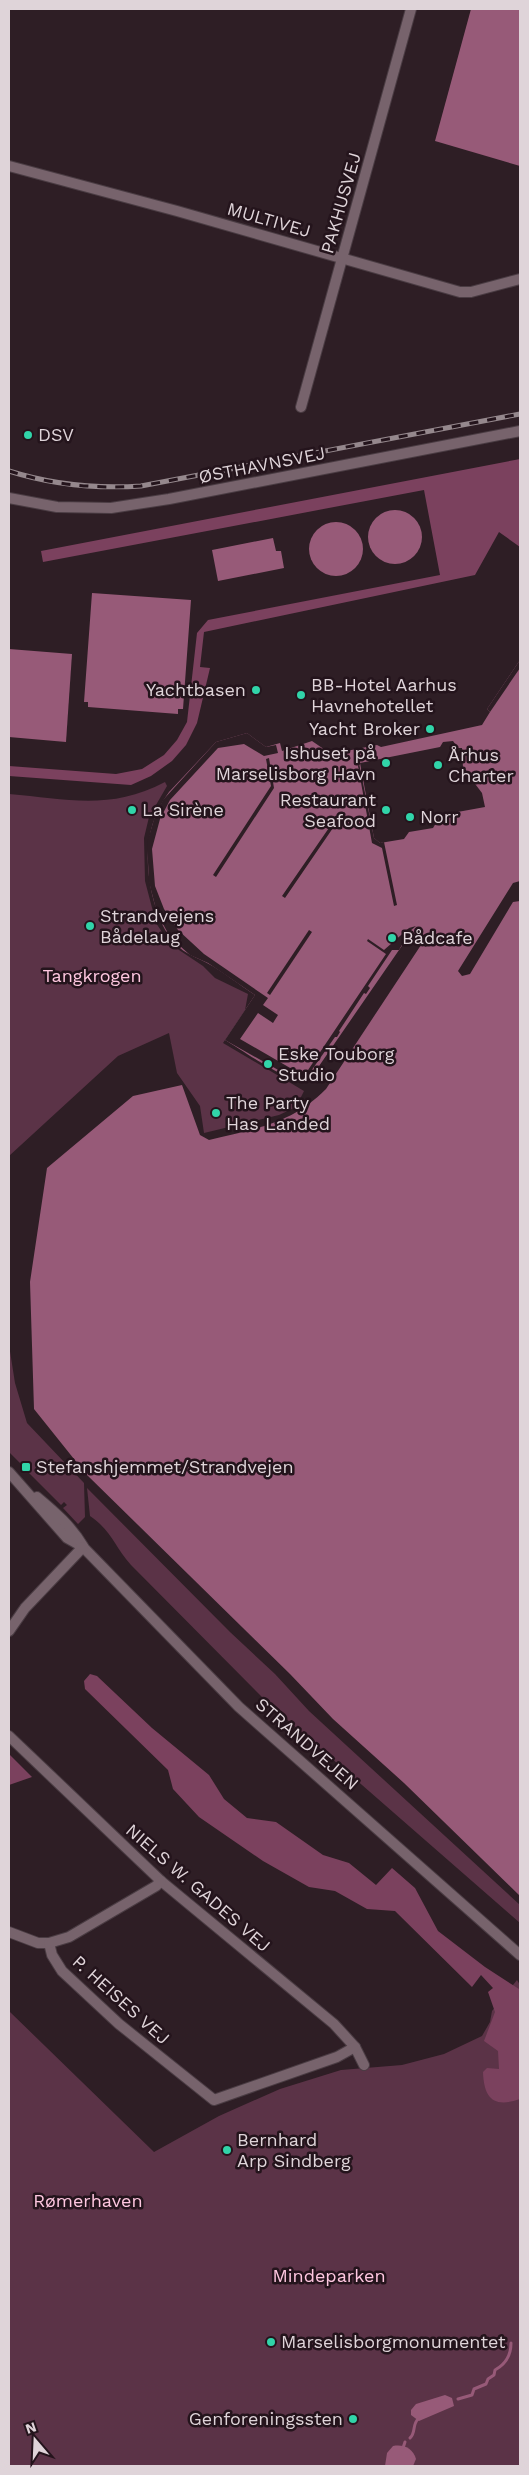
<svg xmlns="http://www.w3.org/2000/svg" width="529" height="2475" font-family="'Work Sans',sans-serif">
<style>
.green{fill:#5b3347}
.forest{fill:#7b415e}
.water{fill:#975a78;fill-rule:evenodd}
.pier{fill:#2e1e25}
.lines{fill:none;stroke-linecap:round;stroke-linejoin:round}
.stream{stroke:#975a78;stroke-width:3}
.minor-casing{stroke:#4a3c43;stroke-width:12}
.minor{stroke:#77636c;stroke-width:10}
.rail-casing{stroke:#95888d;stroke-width:5}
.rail{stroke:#24141c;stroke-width:3;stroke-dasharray:9;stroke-linecap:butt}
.poi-dot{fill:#31d4a9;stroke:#24141c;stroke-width:2}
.labels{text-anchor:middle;stroke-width:5;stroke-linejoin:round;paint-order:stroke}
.street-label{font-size:18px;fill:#dfd4d9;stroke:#24141c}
.poi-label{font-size:18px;fill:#dfd4d9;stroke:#24141c;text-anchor:start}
.park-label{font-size:18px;fill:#ffc7e0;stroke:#24141c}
</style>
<rect width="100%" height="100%" fill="#2e1e25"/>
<g class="green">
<path d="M 165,782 L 167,786 L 149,817 L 144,838 L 145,881 L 156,923 L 170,944 L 203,966 L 215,978 L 248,994 L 245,1010 L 223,1043 L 304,1091 L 296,1107 L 279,1115 L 204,1133 L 200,1106 L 177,1073 L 169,1033 L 118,1056 L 9,1156 L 9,794 C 67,799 110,811 165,782 Z"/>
<path d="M 9,1345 L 15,1383 L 27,1423 L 84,1483 L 85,1517 L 78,1524 L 63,1508 L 67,1505 L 64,1502 L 61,1505 L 27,1471 L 30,1468 L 25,1462 L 22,1465 L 9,1452 Z"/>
<path d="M 87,1488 L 230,1632 L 275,1674 L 309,1711 L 520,1905 L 520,1923 L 267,1702 L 131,1565 C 114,1546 112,1531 90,1516 Z"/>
<path d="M 517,1980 L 520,1985 L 520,2466 L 9,2466 L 9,2011 L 154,2152 L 219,2116 L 280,2089 L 341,2070 L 402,2065 L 444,2054 L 482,2036 L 490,2022 L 492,2011 Z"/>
</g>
<g class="forest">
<path d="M 520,459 L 520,547 L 499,532 L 475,575 L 204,632 L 200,667 L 210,668 L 197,723 L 186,745 L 172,761 L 151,776 L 131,785 L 9,776 L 9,766 L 116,774 L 142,769 L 164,755 L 177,740 L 187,722 L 197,633 L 208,620 L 440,575 L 424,490 L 43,562 L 41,551 Z"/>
<path d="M 90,1674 L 97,1676 L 152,1728 L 209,1775 L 224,1799 L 247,1818 L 276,1822 L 323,1855 L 349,1863 L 376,1885 L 392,1868 L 415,1888 L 438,1931 L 485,1967 L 519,1989 L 520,2099 C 494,2108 484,2099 483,2072 L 487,2068 L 499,2069 L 498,2051 L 484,2041 L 495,2012 L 488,1992 L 493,1988 L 481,1975 L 472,1987 L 395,1911 L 367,1909 L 335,1891 L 309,1887 L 263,1861 L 199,1817 L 173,1789 L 168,1770 L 85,1689 L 84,1681 Z"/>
<path d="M 9,1755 L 10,1755 L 32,1777 L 9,1785 Z"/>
</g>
<g class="water">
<path d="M 471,9 L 520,9 L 520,166 L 435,141 Z"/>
<circle cx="395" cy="537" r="27"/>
<circle cx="336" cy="549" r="27"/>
<path d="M 273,538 L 276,551 L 281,551 L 284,568 L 218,581 L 212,550 Z"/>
<path d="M 92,593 L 191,600 L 183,709 L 178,709 L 178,714 L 88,707 L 88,702 L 84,702 Z"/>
<path d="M 9,649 L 72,654 L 66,742 L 9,737 Z"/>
<path d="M 520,660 L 520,881 L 513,883 L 458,971 L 462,976 L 470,974 L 513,902 L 520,901 L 520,1896 L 404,1783 L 333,1719 L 290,1674 L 86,1474 L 34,1409 L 30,1282 L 47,1168 L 133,1096 L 182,1085 L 200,1135 L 209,1140 C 256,1128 290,1125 326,1089 L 421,945 L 426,947 L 431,942 L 430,937 L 425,934 L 419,939 L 413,936 L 408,937 L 308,1082 C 284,1081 247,1053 225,1040 L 255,995 C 239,985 224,972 207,963 C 198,958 188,955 180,948 C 164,934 157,915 152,894 C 144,858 146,823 169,792 L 216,742 L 247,733 L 266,747 L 280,743 L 282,751 L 312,741 L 331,754 L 377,745 L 381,747 L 482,725 L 490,712 L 487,709 ZM 453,741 L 458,748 L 462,748 L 463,768 L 482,793 L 485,807 L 441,815 L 433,828 L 409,832 L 404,839 L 380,843 L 374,838 L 360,763 L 440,747 L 443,742 Z"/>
<path d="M 445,2395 L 452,2398 L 454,2406 L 419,2421 L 411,2415 L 411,2410 L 416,2404 Z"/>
<path d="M 393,2446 C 403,2444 413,2448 416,2459 L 413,2466 L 385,2466 L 387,2453 Z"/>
</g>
<g class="pier">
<path d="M 520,660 L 520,668 L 490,712 L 487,709 Z"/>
<path d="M 247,733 L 266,747 L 276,745 L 278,753 L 264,756 L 244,744 L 218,748 L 170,800 L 160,819 L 152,849 L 155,886 L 164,909 L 178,930 L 204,954 L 268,998 L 263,1005 L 278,1015 L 273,1023 L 258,1013 L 240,1039 L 304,1076 L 386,954 L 367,941 L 368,939 L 384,950 L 409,928 L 416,926 L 410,931 L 399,950 L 392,950 L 368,986 L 370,988 L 366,994 L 364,993 L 339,1031 L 340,1032 L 337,1037 L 335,1037 L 304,1081 L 308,1084 L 303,1084 L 225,1040 L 255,995 L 208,963 L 190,955 L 170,937 L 157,913 L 149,882 L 147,843 L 155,816 L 163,800 L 216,742 Z"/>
<path d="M 269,758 L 274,788 L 216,877 L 213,875 L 271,786 L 266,759 Z"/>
<path d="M 359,763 L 374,838 L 380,843 L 384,842 L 397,905 L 394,906 L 382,848 L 372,843 L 358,766 Z"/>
<path d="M 363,816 L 364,819 L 335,825 L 285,898 L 282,896 L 333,822 Z"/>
<path d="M 309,930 L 312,932 L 270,995 L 267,993 Z"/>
</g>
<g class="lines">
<g class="stream">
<path d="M 458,2399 L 472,2395 L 474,2389 L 486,2384 L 488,2379 L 494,2375 L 495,2370 C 506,2364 511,2355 511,2343"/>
<path d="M 410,2438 C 416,2433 412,2425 418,2419"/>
<path d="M 403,2448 L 405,2442"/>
</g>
<defs>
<g id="minor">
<path d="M 9,166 L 177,211 L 460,292 L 471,292 L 520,279"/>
<path d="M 301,407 L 411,9"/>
<path d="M 9,498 L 57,507 L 111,508 L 169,499 L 520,431"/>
<path d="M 9,1472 L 67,1538 L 83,1547 L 239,1707 L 520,1955"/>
<path d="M 37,1497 C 55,1512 71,1526 83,1546"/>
<path d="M 9,1631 L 25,1608 L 83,1547"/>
<path d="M 9,1736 L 161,1881 L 334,2024 L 355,2047 L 364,2065"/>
<path d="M 9,1932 L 38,1943 L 49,1943 L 52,1955 L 62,1971 L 119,2024 L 214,2100 L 337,2057 L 355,2047"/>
<path d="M 49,1943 L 69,1937 L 156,1886 L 161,1881"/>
</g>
</defs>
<use href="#minor" class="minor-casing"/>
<use href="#minor" class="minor"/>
<defs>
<path id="rail" d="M 9,471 C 53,485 95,489 141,486 L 520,414"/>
</defs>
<use href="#rail" class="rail-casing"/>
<use href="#rail" class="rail"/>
</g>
<g class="poi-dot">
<circle cx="28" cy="435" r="5"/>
<circle cx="256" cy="690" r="5"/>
<circle cx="301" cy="695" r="5"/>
<circle cx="430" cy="729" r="5"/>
<circle cx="386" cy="763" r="5"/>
<circle cx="438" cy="765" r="5"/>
<circle cx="132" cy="810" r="5"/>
<circle cx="386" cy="810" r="5"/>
<circle cx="410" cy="817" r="5"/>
<circle cx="90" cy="926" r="5"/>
<circle cx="392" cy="938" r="5"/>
<circle cx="268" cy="1064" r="5"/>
<circle cx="216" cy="1113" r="5"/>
<rect x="21" y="1462" width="10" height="10" rx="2.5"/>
<circle cx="227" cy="2150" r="5"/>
<circle cx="271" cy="2342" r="5"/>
<circle cx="353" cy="2419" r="5"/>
</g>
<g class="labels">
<g class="street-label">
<text transform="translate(341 203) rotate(-74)" y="6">PAKHUSVEJ</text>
<text transform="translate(269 220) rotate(16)" y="6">MULTIVEJ</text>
<text transform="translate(262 465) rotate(-11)" y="6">ØSTHAVNSVEJ</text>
<text transform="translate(307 1744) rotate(41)" y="6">STRANDVEJEN</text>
<text transform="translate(198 1888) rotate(41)" y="6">NIELS W. GADES VEJ</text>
<text transform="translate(121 2000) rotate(42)" y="6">P. HEISES VEJ</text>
</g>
<g class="poi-label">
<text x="38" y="441">DSV</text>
<text x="311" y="691">BB-Hotel Aarhus<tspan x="311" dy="21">Havnehotellet</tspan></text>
<text x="246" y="696" text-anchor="end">Yachtbasen</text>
<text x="420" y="735" text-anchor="end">Yacht Broker</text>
<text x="376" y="759" text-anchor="end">Ishuset på<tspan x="376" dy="21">Marselisborg Havn</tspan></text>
<text x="448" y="761">Århus<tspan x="448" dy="21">Charter</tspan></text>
<text x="376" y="806" text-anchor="end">Restaurant<tspan x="376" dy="21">Seafood</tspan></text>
<text x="142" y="816">La Sirène</text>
<text x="420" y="823">Norr</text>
<text x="100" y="922">Strandvejens<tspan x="100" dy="21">Bådelaug</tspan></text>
<text x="402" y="944">Bådcafe</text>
<text x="278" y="1060">Eske Touborg<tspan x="278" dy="21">Studio</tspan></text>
<text x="226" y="1109">The Party<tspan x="226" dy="21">Has Landed</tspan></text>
<text x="36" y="1473">Stefanshjemmet/Strandvejen</text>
<text x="237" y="2146">Bernhard<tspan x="237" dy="21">Arp Sindberg</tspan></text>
<text x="281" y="2348">Marselisborgmonumentet</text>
<text x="343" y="2425" text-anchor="end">Genforeningssten</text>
</g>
<g class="park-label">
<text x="92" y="982">Tangkrogen</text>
<text x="88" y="2207">Rømerhaven</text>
<text x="329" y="2282">Mindeparken</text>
</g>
</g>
<rect width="529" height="2475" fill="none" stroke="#dfd4d9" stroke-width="20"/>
<g transform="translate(35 2440) rotate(341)" stroke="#24141c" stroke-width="4" paint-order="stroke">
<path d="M0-4L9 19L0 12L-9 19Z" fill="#dfd4d9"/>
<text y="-8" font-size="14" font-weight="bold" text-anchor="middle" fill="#dfd4d9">N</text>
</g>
</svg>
